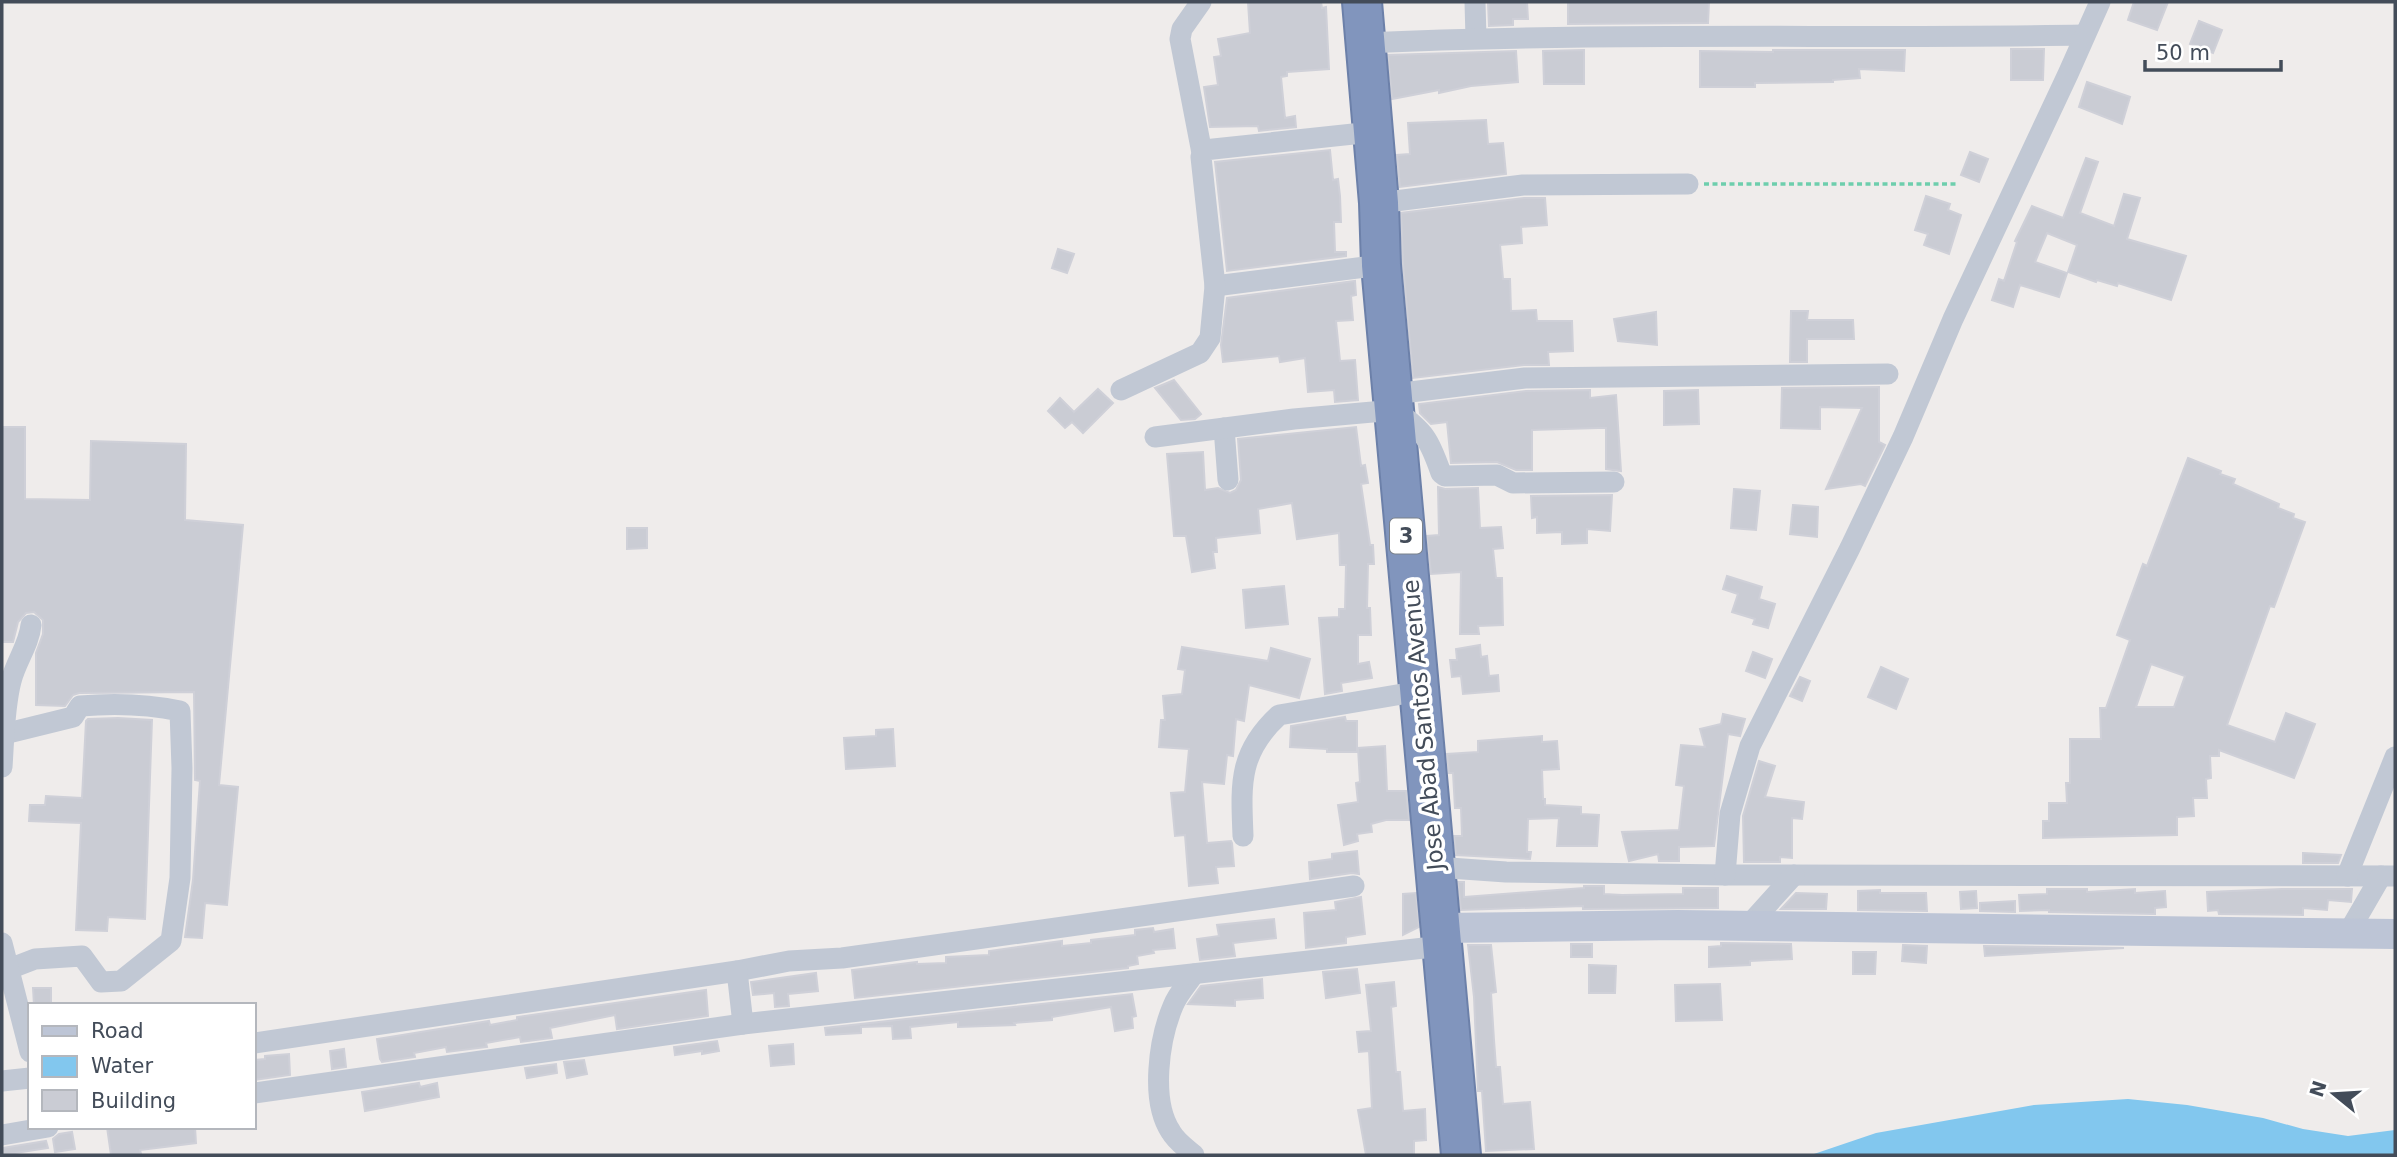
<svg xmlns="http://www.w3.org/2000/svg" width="2397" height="1157" font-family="'DejaVu Sans',sans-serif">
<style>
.water{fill:#82c7ee}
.building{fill:#caccd4;stroke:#cfd0d8;stroke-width:2;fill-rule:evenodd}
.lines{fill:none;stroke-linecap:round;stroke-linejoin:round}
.highway-casing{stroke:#6c80a9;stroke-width:42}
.path{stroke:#6ecead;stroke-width:3.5;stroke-dasharray:5 3.5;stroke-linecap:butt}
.street{stroke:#c1c8d4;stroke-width:21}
.secondary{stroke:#bdc5d6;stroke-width:30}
.highway{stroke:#8195bd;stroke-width:38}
.labels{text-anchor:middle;stroke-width:7;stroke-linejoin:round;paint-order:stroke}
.shield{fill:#fff;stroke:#7b828b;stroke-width:2}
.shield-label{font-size:21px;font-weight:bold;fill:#434c59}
.street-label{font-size:23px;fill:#434c59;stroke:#fff}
</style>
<rect width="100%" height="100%" fill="#efeceb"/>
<path class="water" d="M 2128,1099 L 2187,1105 L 2263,1118 L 2303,1129 L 2348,1136 L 2395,1130 L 2395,1155 L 1811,1155 L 1876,1133 L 2034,1105 Z"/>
<g class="building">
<path d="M 1248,2 L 1321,2 L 1322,8 L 1326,7 L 1329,69 L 1287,72 L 1287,76 L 1281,77 L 1285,118 L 1295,116 L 1296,127 L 1259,131 L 1258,126 L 1210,127 L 1204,87 L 1218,85 L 1214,57 L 1221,56 L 1218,39 L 1250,33 Z"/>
<path d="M 1488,2 L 1527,2 L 1528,19 L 1513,19 L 1513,25 L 1489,26 Z"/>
<path d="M 1568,2 L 1709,2 L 1708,23 L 1568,24 Z"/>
<path d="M 2134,2 L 2168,2 L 2157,30 L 2128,20 Z"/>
<path d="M 2199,21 L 2222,30 L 2213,53 L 2190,44 Z"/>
<path d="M 2011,49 L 2044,49 L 2043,80 L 2011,80 Z"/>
<path d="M 1584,50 L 1584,84 L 1544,84 L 1543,51 Z"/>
<path d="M 1773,50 L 1905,50 L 1904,71 L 1859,69 L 1860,78 L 1833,80 L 1833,82 L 1755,83 L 1755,87 L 1700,87 L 1700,51 L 1773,52 Z"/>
<path d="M 1516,51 L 1518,82 L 1471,86 L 1439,93 L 1439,90 L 1392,99 L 1388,55 Z"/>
<path d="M 2087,82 L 2130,97 L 2122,124 L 2079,107 Z"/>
<path d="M 1486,120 L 1488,144 L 1503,143 L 1506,174 L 1400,187 L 1397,155 L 1410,154 L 1408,123 Z"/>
<path d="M 1330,150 L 1333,180 L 1338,179 L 1340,196 L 1341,222 L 1334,222 L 1335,252 L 1346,252 L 1346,256 L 1227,271 L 1215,162 Z"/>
<path d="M 1970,152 L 1988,159 L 1979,182 L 1961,175 Z"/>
<path d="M 2086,158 L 2098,162 L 2080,213 L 2114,226 L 2124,194 L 2140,198 L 2127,239 L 2186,256 L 2171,300 L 2118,283 L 2117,286 L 2097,280 L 2096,282 L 2068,272 L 2077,245 L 2047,233 L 2035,262 L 2067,273 L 2059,297 L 2020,285 L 2013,307 L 1992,300 L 1999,279 L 2004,281 L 2017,242 L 2015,241 L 2032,206 L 2063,218 Z"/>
<path d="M 1926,196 L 1950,204 L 1948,210 L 1961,215 L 1949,254 L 1924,245 L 1928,234 L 1915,230 Z"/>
<path d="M 1524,198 L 1545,198 L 1547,225 L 1521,227 L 1522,243 L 1500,245 L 1503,279 L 1510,279 L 1511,311 L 1536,310 L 1537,321 L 1572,321 L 1573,351 L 1548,352 L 1549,365 L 1524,365 L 1413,378 L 1403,264 L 1401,213 Z"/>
<path d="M 1058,249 L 1074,254 L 1067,273 L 1052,268 Z"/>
<path d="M 1355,281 L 1356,295 L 1351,296 L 1353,320 L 1336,321 L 1340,361 L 1355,360 L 1358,400 L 1335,402 L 1334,390 L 1308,392 L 1305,358 L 1280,362 L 1279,356 L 1223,362 L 1221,345 L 1227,298 Z"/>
<path d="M 1791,311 L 1808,311 L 1807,320 L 1853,320 L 1854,339 L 1807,339 L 1807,362 L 1790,362 Z"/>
<path d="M 1656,312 L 1657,345 L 1618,341 L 1614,319 Z"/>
<path d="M 1174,380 L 1201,414 L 1195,419 L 1181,420 L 1155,388 Z"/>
<path d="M 1879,387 L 1879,442 L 1885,445 L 1865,486 L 1861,484 L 1826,489 L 1862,408 L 1820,407 L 1820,429 L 1781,428 L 1782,388 Z"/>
<path d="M 1098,389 L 1113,403 L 1083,433 L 1072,422 L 1065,428 L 1048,411 L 1060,398 L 1074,412 Z"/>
<path d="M 1590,390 L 1590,398 L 1616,395 L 1621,471 L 1606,469 L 1606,428 L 1598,428 L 1532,430 L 1532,470 L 1516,470 L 1497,462 L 1451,463 L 1447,422 L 1431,424 L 1420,413 L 1419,404 L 1526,391 Z"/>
<path d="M 1698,390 L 1699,424 L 1664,425 L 1664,391 Z"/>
<path d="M 2,427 L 25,427 L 25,499 L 90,500 L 91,441 L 186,444 L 185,520 L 243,525 L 219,785 L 238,787 L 227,905 L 205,903 L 202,938 L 185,937 L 193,880 L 200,781 L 195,780 L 194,692 L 79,693 L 73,695 L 65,706 L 36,705 L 36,653 L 43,634 L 43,620 L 34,612 L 26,613 L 18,622 L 13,642 L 2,642 Z"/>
<path d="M 1356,427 L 1361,466 L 1365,465 L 1368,483 L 1361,484 L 1370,545 L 1373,545 L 1374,564 L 1368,564 L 1367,608 L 1370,608 L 1371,635 L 1358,635 L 1358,664 L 1369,662 L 1372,678 L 1341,683 L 1342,691 L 1325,694 L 1319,618 L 1339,617 L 1339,609 L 1345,609 L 1346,565 L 1340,565 L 1339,533 L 1297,539 L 1292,503 L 1258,509 L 1260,533 L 1216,538 L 1217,552 L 1213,552 L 1215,568 L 1192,572 L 1186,536 L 1174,536 L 1167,454 L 1203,452 L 1205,490 L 1218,488 L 1230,493 L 1236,490 L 1241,480 L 1238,439 Z"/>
<path d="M 2188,458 L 2221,471 L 2220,474 L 2235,479 L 2233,484 L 2279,504 L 2278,508 L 2294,514 L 2293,518 L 2305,522 L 2274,607 L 2270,606 L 2227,725 L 2275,742 L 2286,713 L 2315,724 L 2304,753 L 2294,778 L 2219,750 L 2219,756 L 2210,756 L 2211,778 L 2206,779 L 2207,798 L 2193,798 L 2194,816 L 2177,817 L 2177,835 L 2043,838 L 2043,821 L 2049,821 L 2049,803 L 2067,803 L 2066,783 L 2070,783 L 2070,739 L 2101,739 L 2100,708 L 2106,708 L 2130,640 L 2117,635 L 2143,564 L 2147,566 ZM 2151,664 L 2185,676 L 2174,707 L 2136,707 Z"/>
<path d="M 1438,487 L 1445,489 L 1478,488 L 1480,528 L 1501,527 L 1503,548 L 1493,549 L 1496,578 L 1502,578 L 1503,625 L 1478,626 L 1479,634 L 1460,634 L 1461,572 L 1431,574 L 1427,536 L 1439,535 Z"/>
<path d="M 1734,489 L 1760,491 L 1756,530 L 1731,528 Z"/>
<path d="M 1612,495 L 1610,531 L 1587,529 L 1587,543 L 1562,544 L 1562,532 L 1537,533 L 1537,517 L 1532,518 L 1531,496 Z"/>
<path d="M 1793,505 L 1818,507 L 1817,537 L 1790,534 Z"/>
<path d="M 627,528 L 647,528 L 647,548 L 627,549 Z"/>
<path d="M 1727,576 L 1762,587 L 1759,599 L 1775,604 L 1768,628 L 1753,624 L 1755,619 L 1732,612 L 1738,594 L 1723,589 Z"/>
<path d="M 1284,586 L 1288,624 L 1246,628 L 1243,590 Z"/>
<path d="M 1480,645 L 1481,657 L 1487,656 L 1489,676 L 1498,675 L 1499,691 L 1463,694 L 1461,676 L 1452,677 L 1450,660 L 1457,660 L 1456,649 Z"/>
<path d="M 1182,647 L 1268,661 L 1271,648 L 1310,659 L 1299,698 L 1249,685 L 1244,721 L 1236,719 L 1233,756 L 1227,755 L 1224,784 L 1202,782 L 1207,843 L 1231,841 L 1232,843 L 1234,866 L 1216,867 L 1218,883 L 1189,886 L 1185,835 L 1175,836 L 1171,793 L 1185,792 L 1189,749 L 1159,747 L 1161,720 L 1165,720 L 1163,696 L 1182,694 L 1185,670 L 1178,669 Z"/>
<path d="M 1753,652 L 1772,659 L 1765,678 L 1746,671 Z"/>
<path d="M 1881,667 L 1908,679 L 1896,709 L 1868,697 Z"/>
<path d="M 1800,677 L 1810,681 L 1802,701 L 1790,696 Z"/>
<path d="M 1723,714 L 1745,719 L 1740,736 L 1728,734 L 1714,846 L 1679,847 L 1679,861 L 1659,861 L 1658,854 L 1629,861 L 1622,832 L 1679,830 L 1684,786 L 1676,785 L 1681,745 L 1705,747 L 1700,729 L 1721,724 Z"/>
<path d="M 1345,717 L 1346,721 L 1357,721 L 1357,752 L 1327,752 L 1327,749 L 1290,747 L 1291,726 Z"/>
<path d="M 118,718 L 152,720 L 145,919 L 108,917 L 107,931 L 76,930 L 81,823 L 29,821 L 30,805 L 45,805 L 46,796 L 82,798 L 86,721 L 88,719 Z"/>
<path d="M 893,729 L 895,766 L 846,769 L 844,738 L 876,736 L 876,730 Z"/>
<path d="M 1542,736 L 1542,742 L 1557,741 L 1559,769 L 1542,770 L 1543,799 L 1545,799 L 1545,805 L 1581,807 L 1581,814 L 1599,815 L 1597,846 L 1557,846 L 1559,818 L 1528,819 L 1527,852 L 1531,852 L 1530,859 L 1456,855 L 1454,836 L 1462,836 L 1461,808 L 1455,808 L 1453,773 L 1449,773 L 1447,754 L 1478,752 L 1478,741 Z"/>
<path d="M 1385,746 L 1387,791 L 1406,791 L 1409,820 L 1386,820 L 1371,824 L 1372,832 L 1357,834 L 1358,841 L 1344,845 L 1338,805 L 1358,802 L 1356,783 L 1360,782 L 1358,748 Z"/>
<path d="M 1759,761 L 1775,766 L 1765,797 L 1804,802 L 1802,819 L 1792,818 L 1792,858 L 1780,857 L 1780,862 L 1744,862 L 1743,816 Z"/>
<path d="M 1357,851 L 1359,874 L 1352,873 L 1310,879 L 1309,862 L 1332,859 L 1332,854 Z"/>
<path d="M 2303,853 L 2341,855 L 2338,863 L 2303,863 Z"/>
<path d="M 1458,882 L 1464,882 L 1464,897 L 1584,888 L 1584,886 L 1604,886 L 1604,894 L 1622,895 L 1683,894 L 1683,888 L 1718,888 L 1718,908 L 1583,909 L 1583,906 L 1461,910 Z"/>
<path d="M 2047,889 L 2087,889 L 2087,892 L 2135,889 L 2135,893 L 2165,891 L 2166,907 L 2155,908 L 2155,914 L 2049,912 L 2049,910 L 2020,911 L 2019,895 L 2047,894 Z"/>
<path d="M 2282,889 L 2352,889 L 2351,902 L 2328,900 L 2327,910 L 2303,908 L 2303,915 L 2219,914 L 2218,910 L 2208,911 L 2207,892 Z"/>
<path d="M 1880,890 L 1880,893 L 1926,893 L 1927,911 L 1858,910 L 1858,891 Z"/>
<path d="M 1976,891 L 1977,908 L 1961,909 L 1960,892 Z"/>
<path d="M 1416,893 L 1419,927 L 1403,935 L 1403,894 Z"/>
<path d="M 1796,893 L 1827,894 L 1826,909 L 1781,909 Z"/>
<path d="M 1361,897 L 1365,934 L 1346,937 L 1346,943 L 1306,948 L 1304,913 L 1336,910 L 1335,902 Z"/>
<path d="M 2015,901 L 2015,912 L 1980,911 L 1980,903 Z"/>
<path d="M 1274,919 L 1276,938 L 1233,943 L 1235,956 L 1200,960 L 1197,939 L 1219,936 L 1217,925 Z"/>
<path d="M 1153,928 L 1154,932 L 1173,929 L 1175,948 L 1153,950 L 1154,953 L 1137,956 L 1138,964 L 1128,966 L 1128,968 L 855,998 L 852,970 L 917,962 L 917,964 L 946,963 L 946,957 L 989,955 L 989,951 L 1062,941 L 1062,946 L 1091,943 L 1091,940 L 1135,935 L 1135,930 Z"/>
<path d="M 1721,943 L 1791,944 L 1792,959 L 1750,961 L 1750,965 L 1709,967 L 1709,947 L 1721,946 Z"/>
<rect x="1571" y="944" width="21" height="13"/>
<path d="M 1468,945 L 1491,945 L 1496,992 L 1491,993 L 1494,1040 L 1496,1067 L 1500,1067 L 1503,1104 L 1530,1102 L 1534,1149 L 1486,1151 L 1482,1091 L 1478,1091 L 1474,997 Z"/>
<path d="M 1903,945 L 1927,946 L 1926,963 L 1902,961 Z"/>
<path d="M 1984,946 L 2124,948 L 1985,956 Z"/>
<path d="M 1853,952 L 1876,952 L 1875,974 L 1853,974 Z"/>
<path d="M 1589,965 L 1616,966 L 1615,993 L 1589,993 Z"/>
<path d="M 1357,969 L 1360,993 L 1326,998 L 1323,972 Z"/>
<path d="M 816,973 L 818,991 L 788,994 L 789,1006 L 775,1007 L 774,993 L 753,995 L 751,982 Z"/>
<path d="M 1262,979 L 1263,998 L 1235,1000 L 1235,1006 L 1188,1004 L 1201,986 Z"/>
<path d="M 1394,982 L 1396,1006 L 1391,1007 L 1396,1072 L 1400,1072 L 1403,1111 L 1425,1109 L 1426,1140 L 1414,1141 L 1414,1155 L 1366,1155 L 1358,1110 L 1372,1108 L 1369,1051 L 1359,1052 L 1357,1032 L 1371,1031 L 1366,985 Z"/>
<path d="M 1720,984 L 1722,1020 L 1676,1021 L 1675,985 Z"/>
<path d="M 33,988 L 51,988 L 51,1005 L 34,1005 Z"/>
<path d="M 706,990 L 708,1016 L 617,1029 L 615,1015 L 550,1028 L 552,1038 L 521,1042 L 520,1037 L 486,1043 L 487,1047 L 447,1052 L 446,1047 L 414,1053 L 415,1057 L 382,1062 L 380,1059 L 377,1039 L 489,1021 L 490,1025 L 517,1020 L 517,1017 Z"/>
<path d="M 1132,994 L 1136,1016 L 1132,1017 L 1133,1028 L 1115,1031 L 1111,1007 L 1052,1017 L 1052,1020 L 1014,1023 L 1015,1025 L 958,1027 L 958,1022 L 910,1027 L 911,1038 L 893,1039 L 892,1026 L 861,1027 L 861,1033 L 826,1035 L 825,1028 Z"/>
<path d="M 717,1041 L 719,1051 L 702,1054 L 702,1051 L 675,1055 L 674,1047 Z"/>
<path d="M 793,1044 L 794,1064 L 771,1066 L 769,1046 Z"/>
<path d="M 344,1049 L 346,1067 L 332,1069 L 330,1051 Z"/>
<path d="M 289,1054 L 290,1075 L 254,1080 L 254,1060 L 265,1059 L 265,1056 Z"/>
<path d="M 584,1060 L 587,1074 L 567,1078 L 564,1062 Z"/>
<path d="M 556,1064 L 557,1073 L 527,1078 L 525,1068 Z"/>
<path d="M 419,1083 L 420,1087 L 437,1083 L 439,1097 L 365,1111 L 362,1092 Z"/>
<path d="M 107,1127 L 195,1127 L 196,1143 L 140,1150 L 141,1154 L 133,1155 L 111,1155 Z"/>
<path d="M 72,1132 L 75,1149 L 55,1152 L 53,1139 L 59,1134 Z"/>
<path d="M 46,1141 L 48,1148 L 2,1155 L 2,1148 Z"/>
</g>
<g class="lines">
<defs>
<path id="highway" d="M 1362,2 L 1379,203 L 1381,265 L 1461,1155"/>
</defs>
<use href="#highway" class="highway-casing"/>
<path class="path" d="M 1704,184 L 1959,184"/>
<g class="street">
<path d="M 1201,2 L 1182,29 L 1180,39 L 1202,153"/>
<path d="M 1475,2 L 1476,38"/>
<path d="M 1364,43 C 1604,32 1844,39 2084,35"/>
<path d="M 1379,203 L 1523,185 L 1688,184"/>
<path d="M 1215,286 L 1381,265"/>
<path d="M 1121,390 L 1200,353 L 1210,338 L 1215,286 L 1201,157 L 1204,150 L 1372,132"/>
<path d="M 1394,394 L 1525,378 L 1888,374"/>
<path d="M 1224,428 L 1228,480"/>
<path d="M 1155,437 L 1294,419 L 1395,410 C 1425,432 1429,439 1441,473 L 1445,476 L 1497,475 L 1513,483 L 1614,482"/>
<path d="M 4,734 L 73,717 L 80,706 C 114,703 147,704 180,711 L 182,768 L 180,878 L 171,941 L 121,981 L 101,982 L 82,956 L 35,959 L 9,969"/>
<path d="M 2,767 C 4,739 4,708 11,681 C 16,661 29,645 31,625"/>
<path d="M 1243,836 C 1241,784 1238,753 1279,715 L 1420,691"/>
<path d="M 1435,867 L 1506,872 L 1725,875 L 2395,876"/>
<path d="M 1725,875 L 1730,814 L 1750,746 L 1850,548 L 1903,437 L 1953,319 L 2068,74 L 2100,2"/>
<path d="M 2347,876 L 2395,757"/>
<path d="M 1747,927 L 1794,875"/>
<path d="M 2348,933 L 2381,876"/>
<path d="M 2,943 L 30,1052"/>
<path d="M 737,971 L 789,961 L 842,958 L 1354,886"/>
<path d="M 1194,974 C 1187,984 1177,995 1173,1006 C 1159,1039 1150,1101 1171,1132 C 1176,1141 1186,1148 1194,1155"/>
<path d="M 254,1043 L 737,971 L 743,1024"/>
<path d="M 2,1081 L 30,1078"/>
<path d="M 254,1093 L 743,1024 L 1442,946"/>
<path d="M 2,1135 L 48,1127"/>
</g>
<path class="secondary" d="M 1441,928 L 1678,925 L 2395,934"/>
<use href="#highway" class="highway"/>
</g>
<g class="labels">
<rect class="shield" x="1390" y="518.5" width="32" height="35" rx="5"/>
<g class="shield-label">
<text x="1406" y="543">3</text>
</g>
<g class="street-label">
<text transform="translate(1423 725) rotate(-95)" y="8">Jose Abad Santos Avenue</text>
</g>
</g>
<rect width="2397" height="1157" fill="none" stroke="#434c59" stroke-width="7"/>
<rect x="28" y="1003" width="228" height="126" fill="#ffffff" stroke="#b4b7bd" stroke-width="2"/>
<rect x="42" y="1026" width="35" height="10" fill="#bdc5d6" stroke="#b4b7bd" stroke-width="2"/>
<text x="91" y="1038" font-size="21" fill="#434c59">Road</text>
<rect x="42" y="1056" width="35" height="21" fill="#82c7ee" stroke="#b4b7bd" stroke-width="2"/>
<text x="91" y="1073" font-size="21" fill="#434c59">Water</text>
<rect x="42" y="1090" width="35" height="21" fill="#caccd4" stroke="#b4b7bd" stroke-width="2"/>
<text x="91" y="1108" font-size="21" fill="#434c59">Building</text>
<g transform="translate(2334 1094) rotate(288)" stroke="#ffffff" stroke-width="5" paint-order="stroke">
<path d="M0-5L12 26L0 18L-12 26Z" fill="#434c59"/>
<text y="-10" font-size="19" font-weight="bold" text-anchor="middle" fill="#434c59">N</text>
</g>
<path d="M2145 60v10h136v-10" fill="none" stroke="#434c59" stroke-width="3.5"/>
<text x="2156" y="60" font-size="21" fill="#434c59" stroke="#ffffff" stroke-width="5" paint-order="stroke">50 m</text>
</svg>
